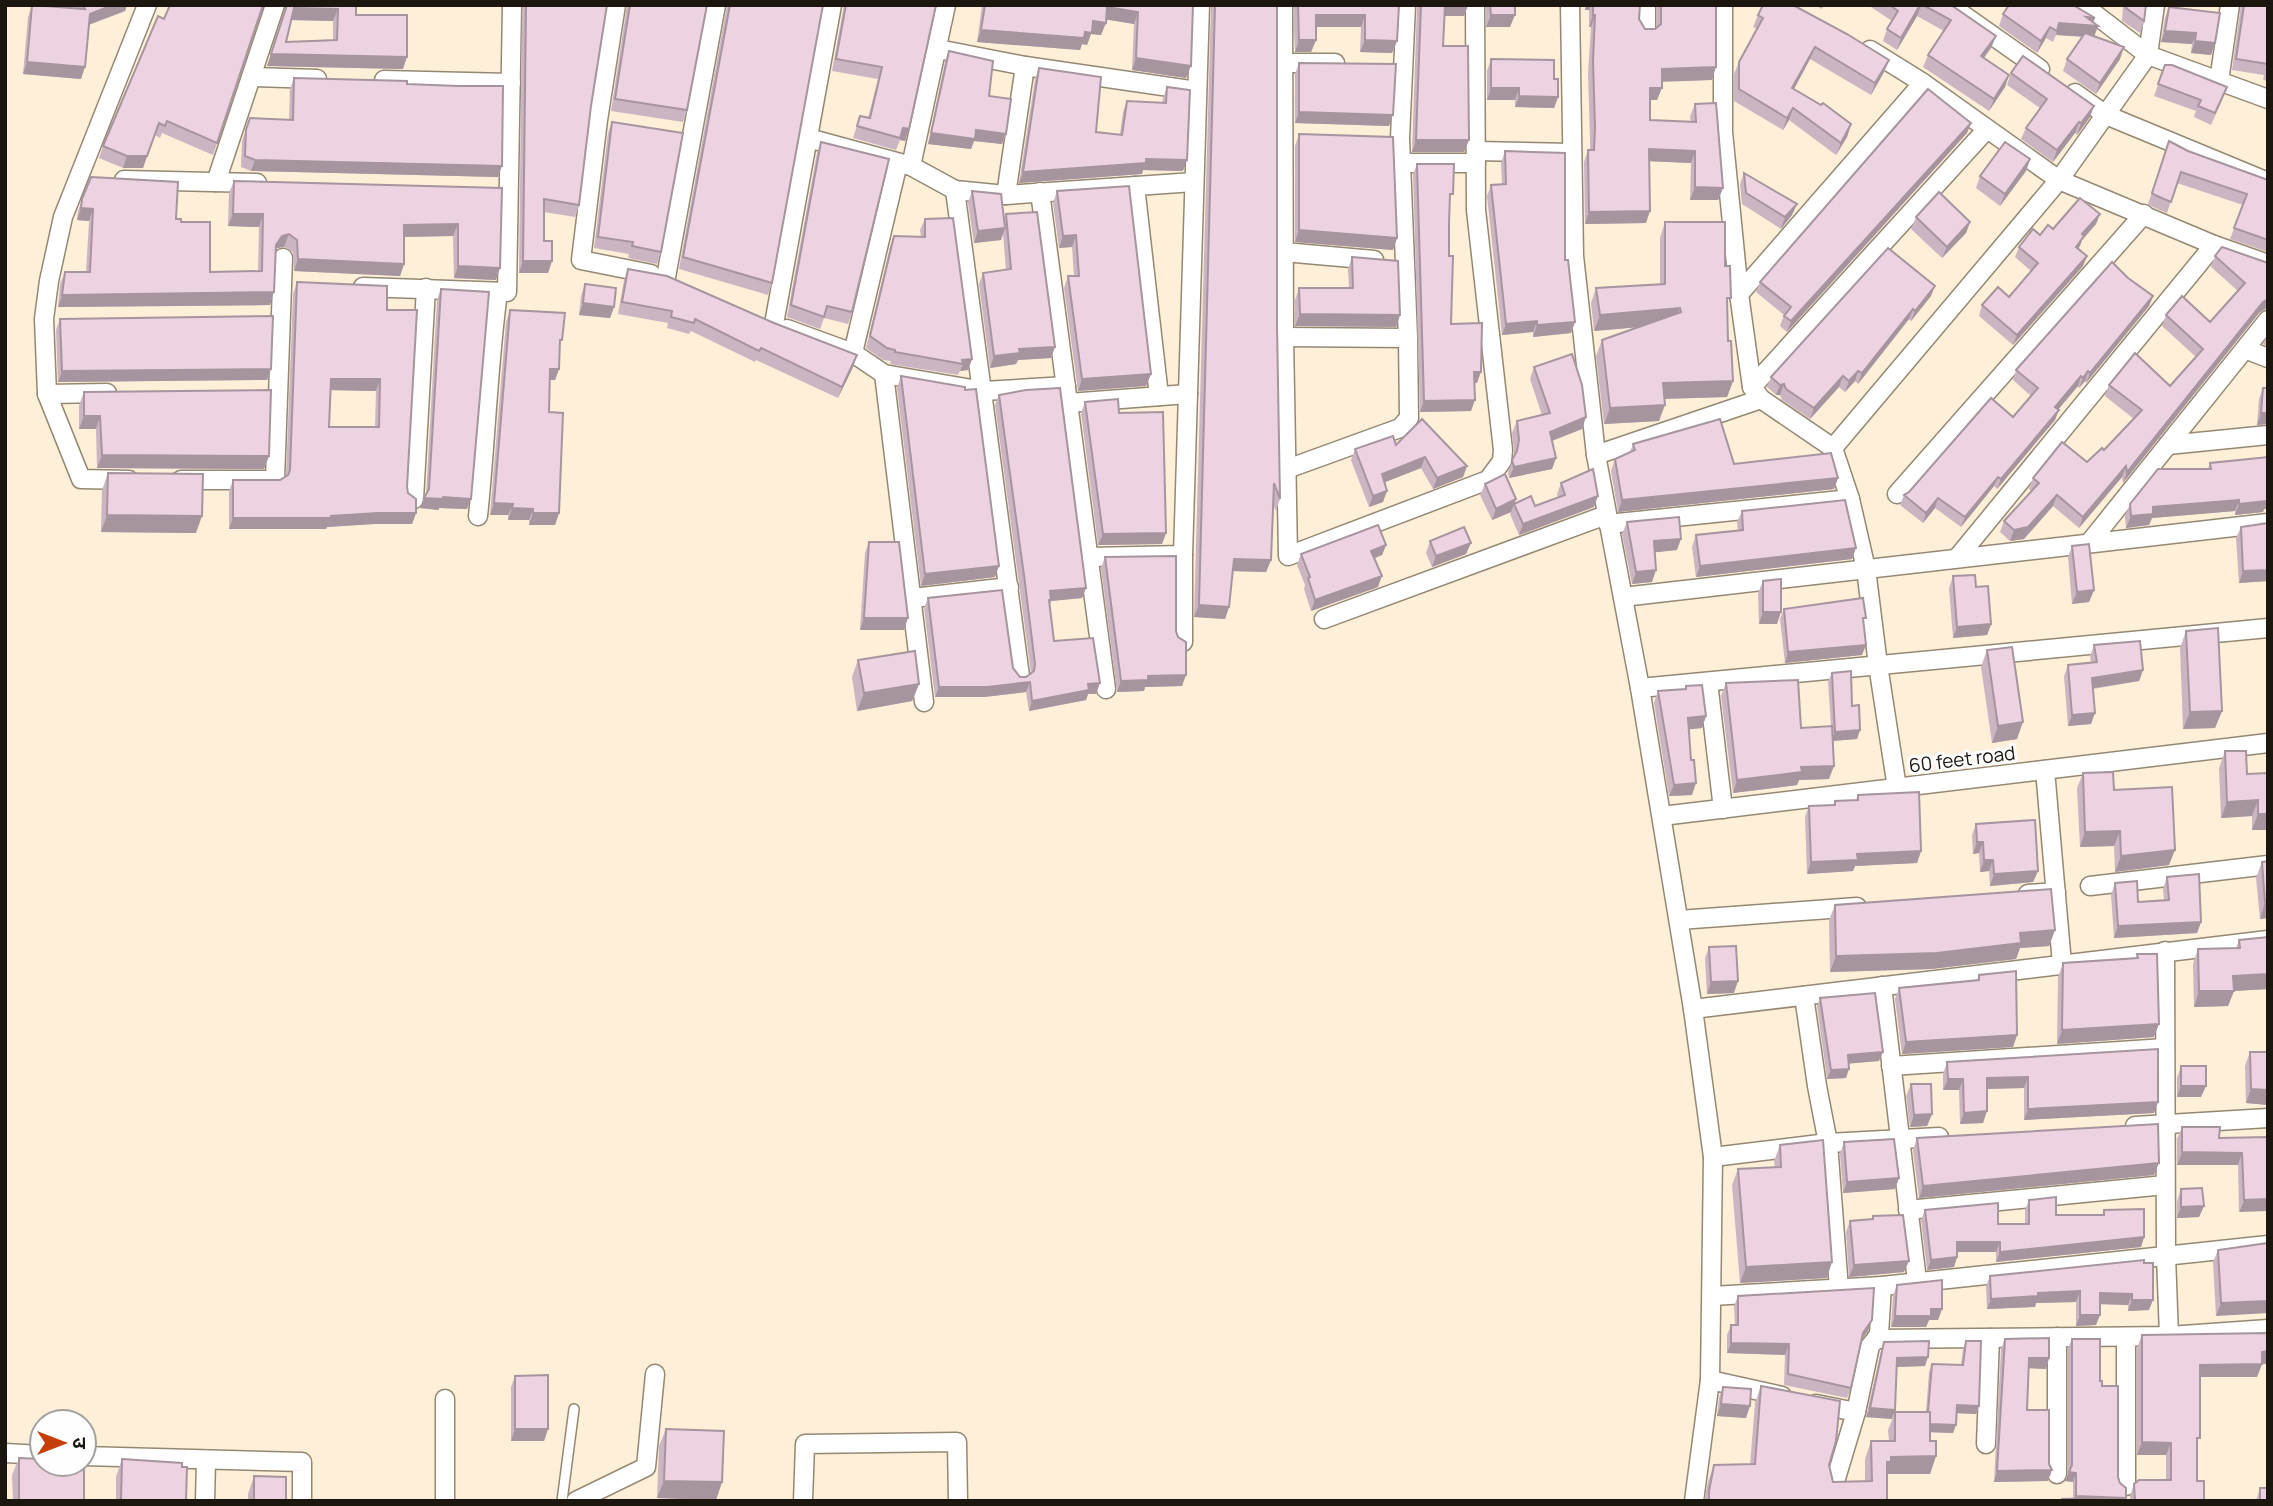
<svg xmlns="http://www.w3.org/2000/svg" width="2273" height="1506" font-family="Manrope,'Noto Sans Devanagari',sans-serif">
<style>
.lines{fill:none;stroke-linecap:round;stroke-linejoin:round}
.service-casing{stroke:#948873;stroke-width:12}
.minor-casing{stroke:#948873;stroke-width:21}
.service{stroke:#fff;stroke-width:9}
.minor{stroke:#fff;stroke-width:18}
.wall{fill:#ccb5c2;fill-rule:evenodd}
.shaded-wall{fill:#a6949e}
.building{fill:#edd3e1;stroke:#a6949e;stroke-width:2;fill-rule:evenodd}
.labels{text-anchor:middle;stroke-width:6;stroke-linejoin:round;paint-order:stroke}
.street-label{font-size:19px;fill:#1b160e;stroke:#fefefe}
</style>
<rect width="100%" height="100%" fill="#fdefd8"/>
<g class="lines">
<defs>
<path id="service" d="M 562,1501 L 574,1409"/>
<g id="minor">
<path d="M 616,5 L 598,120 L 581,260 L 651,274"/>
<path d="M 1283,5 L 1284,337 L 1288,556 L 1488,480 L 1502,461 L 1503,450 L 1476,210 L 1475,5"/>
<path d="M 1570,5 L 1574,256 L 1596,455 L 1640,688 L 1693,1009 L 1713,1157 L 1710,1380 L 1694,1501"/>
<path d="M 1723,5 L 1723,132 L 1739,294 L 1752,387 L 1761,399 L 1833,448 L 1850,499 L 1866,569 L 1878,665 L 1897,788"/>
<path d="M 1949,5 L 2040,69"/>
<path d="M 2083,5 L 2148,55 L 2268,99"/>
<path d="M 1646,31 L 1646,5"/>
<path d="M 938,49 L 1025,66 L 1190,90"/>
<path d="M 1870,50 L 1923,83 L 2059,180 L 2214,245 L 2268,264"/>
<path d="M 1283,63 L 1335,63"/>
<path d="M 251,77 L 317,79"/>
<path d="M 384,80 L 511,83"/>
<path d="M 2219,81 L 2230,5"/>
<path d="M 2075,93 L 2106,115 L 2268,182"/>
<path d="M 808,138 L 911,166 L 955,190 L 1006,195 L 1194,182"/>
<path d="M 1476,151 L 1572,153"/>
<path d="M 1401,163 L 1476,163"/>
<path d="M 911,166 L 946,5"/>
<path d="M 124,180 L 257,183"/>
<path d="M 216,182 L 275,5"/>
<path d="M 1135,186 L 1159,396"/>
<path d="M 955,190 L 1020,676"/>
<path d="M 1040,192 L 1106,689"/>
<path d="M 1006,195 L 1025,66"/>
<path d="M 1284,252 L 1374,260"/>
<path d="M 666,277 L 716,5"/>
<path d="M 363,287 L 507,292 L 512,5"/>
<path d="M 1739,294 L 1923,83"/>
<path d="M 774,324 L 832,5"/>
<path d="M 787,329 L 853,353 L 884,374 L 984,391 L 1066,386"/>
<path d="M 1284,337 L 1408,338"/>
<path d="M 2245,349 L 2268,358"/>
<path d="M 853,353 L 898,163"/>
<path d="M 884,374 L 924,702"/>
<path d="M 1752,387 L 1987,129"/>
<path d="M 47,394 L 107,393"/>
<path d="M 1068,403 L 1188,394"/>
<path d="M 2168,445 L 2268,435"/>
<path d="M 1833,448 L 2059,180 L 2148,55 L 2155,5"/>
<path d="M 1596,455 L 1761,399"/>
<path d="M 1287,469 L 1400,428 L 1409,418 L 1408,338 L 1400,138 L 1406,5"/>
<path d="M 129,480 L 81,479 L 47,394 L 44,319 L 49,281 L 63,217 L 147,5"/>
<path d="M 181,480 L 275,480 L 283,258"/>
<path d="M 1897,494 L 2144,214"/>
<path d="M 414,499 L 426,288"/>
<path d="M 478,516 C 486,441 488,366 498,292"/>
<path d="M 1608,524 L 1850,499"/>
<path d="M 2090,542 L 2268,320"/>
<path d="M 1089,557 L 1183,555"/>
<path d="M 1958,557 L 2214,245"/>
<path d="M 1623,597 L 2268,523"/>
<path d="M 913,598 L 1009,587"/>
<path d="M 1324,619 L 1606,515"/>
<path d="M 1183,642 L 1183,555 L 1200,5"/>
<path d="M 1708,682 L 1723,809"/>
<path d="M 1640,688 L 2268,628"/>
<path d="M 2045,770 L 2062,964"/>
<path d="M 1662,816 L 2268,743"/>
<path d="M 2090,886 L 2268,865"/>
<path d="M 2028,894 L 2056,892"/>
<path d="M 1679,920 L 1857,907"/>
<path d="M 2165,951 L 2166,1256 L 2169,1336"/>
<path d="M 1882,986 L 1917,1281"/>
<path d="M 1804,996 L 1817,1086 L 1828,1143 L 1839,1289"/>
<path d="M 1693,1009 L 2268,940"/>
<path d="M 1891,1066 L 2165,1048"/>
<path d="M 2135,1126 L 2268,1118"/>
<path d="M 1713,1157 L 1828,1143 L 1939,1137"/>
<path d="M 1908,1210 L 2165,1185"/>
<path d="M 1712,1296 L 1882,1286 L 2268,1245"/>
<path d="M 1876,1339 L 1879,1334 L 1882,1286"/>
<path d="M 1710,1380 L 1782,1396"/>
<path d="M 445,1399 L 445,1501"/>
<path d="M 1816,1404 L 1856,1412 L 1834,1485"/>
<path d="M 1856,1412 L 1870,1346 L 1876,1339 L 2169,1336 L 2268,1329"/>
<path d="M 1986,1444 L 1990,1338"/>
<path d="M 5,1453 L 42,1455"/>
<path d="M 84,1456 L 302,1462 L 302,1501"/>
<path d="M 2057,1474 L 2057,1337"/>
<path d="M 2126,1486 L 2126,1337"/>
<path d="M 205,1501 L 206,1461"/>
<path d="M 576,1501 L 646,1467 L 655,1374"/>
<path d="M 803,1501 L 805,1444 L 957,1442 L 958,1501"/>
</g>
</defs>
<use href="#service" class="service-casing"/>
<use href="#minor" class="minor-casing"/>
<use href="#service" class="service"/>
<use href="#minor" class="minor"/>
</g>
<g class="wall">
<path d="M 32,5 L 76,9 L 74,5 L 127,5 L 125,11 L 89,25 L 81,79 L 23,74 L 28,17 Z"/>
<path d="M 263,5 L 213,155 L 162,133 L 160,138 L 155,135 L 143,168 L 123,168 L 99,158 L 103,146 L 164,19 Z"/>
<path d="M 285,5 L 356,5 L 356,15 L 403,69 L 267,66 L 286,8 ZM 291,20 L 333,21 L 333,40 L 286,42 Z"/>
<path d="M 522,5 L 607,5 L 591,106 L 579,205 L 575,217 L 544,212 L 544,241 L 552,261 L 548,273 L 519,273 Z"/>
<path d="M 627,5 L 707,5 L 687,110 L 683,122 L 611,111 Z"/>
<path d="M 727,5 L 823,5 L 772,283 L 768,295 L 679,269 Z"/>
<path d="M 844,5 L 936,5 L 909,129 L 905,141 L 900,140 L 896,150 L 853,138 L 860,116 L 868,118 L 878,79 L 832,71 Z"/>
<path d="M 982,5 L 1193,5 L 1186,78 L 1132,70 L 1134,24 L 1106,19 L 1101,35 L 1091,34 L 1087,45 L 1082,44 L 1080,50 L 977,42 Z"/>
<path d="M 1211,5 L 1277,5 L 1277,325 L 1280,499 L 1276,511 L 1273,504 L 1271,560 L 1266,572 L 1233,571 L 1229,607 L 1225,619 L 1194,617 Z"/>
<path d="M 1293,5 L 1399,5 L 1397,41 L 1392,53 L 1360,52 L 1361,27 L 1316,27 L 1316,40 L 1311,52 L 1295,52 Z"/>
<path d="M 1468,5 L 1464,16 L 1445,16 L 1443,46 L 1469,140 L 1464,152 L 1412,152 L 1417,6 Z"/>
<path d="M 1485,5 L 1515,5 L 1510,27 L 1486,27 Z"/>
<path d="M 1585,5 L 1640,5 L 1639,19 L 1645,29 L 1655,29 L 1656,28 L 1657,5 L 1716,5 L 1712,80 L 1662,81 L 1657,100 L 1650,100 L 1650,120 L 1691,122 L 1690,116 L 1695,104 L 1723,188 L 1718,200 L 1690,200 L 1691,163 L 1649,161 L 1646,223 L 1585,224 L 1584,162 L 1588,150 L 1590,150 L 1590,139 L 1588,73 L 1591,27 L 1589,27 L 1589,10 L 1585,10 Z"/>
<path d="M 1814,5 L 1824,5 L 1822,9 Z"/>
<path d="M 1868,5 L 1951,5 L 1996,36 L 1991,48 L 1984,58 L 2009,75 L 2005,87 L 1989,111 L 1923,67 L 1928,55 L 1944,31 L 1917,16 L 1897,50 L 1883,41 L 1887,29 L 1892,21 Z"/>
<path d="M 2123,5 L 2146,5 L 2144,21 L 2140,33 L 2122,21 Z"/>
<path d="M 2241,5 L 2268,5 L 2268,81 L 2263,80 L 2264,75 L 2232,70 Z"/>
<path d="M 2169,7 L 2220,13 L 2211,55 L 2191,53 L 2192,44 L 2161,42 L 2165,18 Z"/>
<path d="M 2003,14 L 2093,22 L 2098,26 L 2094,36 L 2120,59 L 2096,94 L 2063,71 L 2067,59 L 2083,37 L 2056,35 L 2053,42 L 2046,38 L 2037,53 L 1999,26 Z"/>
<path d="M 1758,15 L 1889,60 L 1884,72 L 1871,95 L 1810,59 L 1794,89 L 1851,124 L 1847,137 L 1836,155 L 1789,120 L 1783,130 L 1734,101 L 1734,74 L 1739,62 L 1757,29 L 1753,27 Z"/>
<path d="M 949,51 L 989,96 L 1006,134 L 1002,144 L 974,141 L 971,149 L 928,144 L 945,62 Z"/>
<path d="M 1491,59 L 1554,79 L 1558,97 L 1554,108 L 1515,107 L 1515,100 L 1487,100 L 1487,71 Z"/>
<path d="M 1299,63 L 1389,126 L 1295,123 L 1295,74 Z"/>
<path d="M 2165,65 L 2223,98 L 2211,125 L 2194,117 L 2196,111 L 2154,96 Z"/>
<path d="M 1039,68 L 1096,132 L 1120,134 L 1123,112 L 1127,101 L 1162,103 L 1163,98 L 1167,87 L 1183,171 L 1143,170 L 1142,174 L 1019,183 L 1035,79 Z"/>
<path d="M 2011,73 L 2090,117 L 2077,135 L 2075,133 L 2053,162 L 2021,139 L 2026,128 L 2040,108 L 2007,85 Z"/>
<path d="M 294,78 L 407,84 L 498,177 L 251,171 L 241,167 L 242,141 L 250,118 L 289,120 L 290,89 Z"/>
<path d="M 612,122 L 661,252 L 657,264 L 628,258 L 629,254 L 594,248 L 608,133 Z"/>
<path d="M 1971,123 L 1967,133 L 1787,332 L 1780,326 L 1784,315 L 1756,292 L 1760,282 Z"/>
<path d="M 1299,134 L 1397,238 L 1393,250 L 1295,242 L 1295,146 Z"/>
<path d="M 2169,141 L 2188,151 L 2268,180 L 2268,252 L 2230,239 L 2243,205 L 2177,183 L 2167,213 L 2153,207 L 2148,204 Z"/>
<path d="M 821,142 L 852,312 L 848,324 L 824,318 L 820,329 L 787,317 L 817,153 Z"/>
<path d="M 1505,151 L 1565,260 L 1575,322 L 1571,333 L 1533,337 L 1533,332 L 1502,335 L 1487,196 L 1491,185 L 1502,184 L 1501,163 Z"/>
<path d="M 2030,159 L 2026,171 L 2000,206 L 1976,188 L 1980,176 Z"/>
<path d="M 1417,164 L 1449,205 L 1449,256 L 1451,324 L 1477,383 L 1474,383 L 1471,411 L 1420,412 L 1413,174 Z"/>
<path d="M 1744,173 L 1792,215 L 1781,229 L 1742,204 L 1740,184 Z"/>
<path d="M 91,177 L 181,222 L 210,272 L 258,271 L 259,227 L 228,226 L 229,193 L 234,181 L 502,188 L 496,280 L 454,278 L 453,236 L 404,237 L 404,264 L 400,276 L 294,271 L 293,252 L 284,247 L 277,248 L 276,250 L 270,305 L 58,307 L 60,284 L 65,272 L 86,272 L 89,221 L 77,220 L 78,211 Z"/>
<path d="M 972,191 L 1004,220 L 1006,214 L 1051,358 L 1018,360 L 1016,364 L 990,368 L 979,284 L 983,273 L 1006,270 L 1003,234 L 1001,240 L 974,243 L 968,203 Z"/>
<path d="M 1057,191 L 1151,374 L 1146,386 L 1078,391 L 1064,288 L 1068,276 L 1074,276 L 1072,247 L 1059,248 L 1053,203 Z"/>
<path d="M 2100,214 L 2096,224 L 2082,240 L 2078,249 L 2087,256 L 2083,266 L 2013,345 L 1979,316 L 1982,305 L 2009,297 L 2031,271 L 2015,257 L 2019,247 L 2053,229 Z"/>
<path d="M 1916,217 L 1970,222 L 1966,233 L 1942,258 L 1911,229 Z"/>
<path d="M 925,219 L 972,359 L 968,370 L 960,371 L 958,375 L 890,364 L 891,361 L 883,360 L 866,348 L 890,247 L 894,236 L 921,236 L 920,230 Z"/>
<path d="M 1665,222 L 1725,266 L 1728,341 L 1733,381 L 1727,397 L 1664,399 L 1659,421 L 1604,424 L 1596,356 L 1602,340 L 1639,327 L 1594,331 L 1591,303 L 1596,288 L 1660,285 L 1660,238 Z"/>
<path d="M 2215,256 L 2268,263 L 2268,310 L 2265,309 L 2259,313 L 2123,483 L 2122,477 L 2079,528 L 2053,506 L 2024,539 L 2010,541 L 2000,532 L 2004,521 L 2031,491 L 2029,489 L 2033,478 L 2087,462 L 2104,450 L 2134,419 L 2105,396 L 2109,385 L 2170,386 L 2196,357 L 2162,326 L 2166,315 L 2210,322 L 2238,291 L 2211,267 Z"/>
<path d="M 1352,257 L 1400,315 L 1396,327 L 1295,326 L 1295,300 L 1299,288 L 1349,288 L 1348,269 Z"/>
<path d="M 628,269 L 853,367 L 838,398 L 756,360 L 755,362 L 691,331 L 689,334 L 667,328 L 668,323 L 618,314 L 624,280 Z"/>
<path d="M 2128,278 L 2153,296 L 2149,306 L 2086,383 L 2085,381 L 2079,388 L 2078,386 L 2058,409 L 2055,420 L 1997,489 L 1994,486 L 1961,527 L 1935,508 L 1923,523 L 1900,505 L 1904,495 L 2013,417 L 2031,396 L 2013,380 L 2016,370 Z"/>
<path d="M 297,282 L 387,310 L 407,487 L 416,513 L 412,524 L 374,524 L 327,527 L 326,529 L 229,529 L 229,491 L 233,480 L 280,480 L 286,476 L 293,294 ZM 330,390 L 376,391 L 375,427 L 329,427 Z"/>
<path d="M 585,284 L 614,307 L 610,318 L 579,315 L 581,296 Z"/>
<path d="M 441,289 L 467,509 L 439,508 L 439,510 L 420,508 L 426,495 L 437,300 Z"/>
<path d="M 1931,296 L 1911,321 L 1909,319 L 1858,384 L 1855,381 L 1845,392 L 1839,387 L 1810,419 L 1782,400 L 1780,395 L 1776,395 L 1767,387 L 1771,377 Z"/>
<path d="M 510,310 L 560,347 L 559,369 L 555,380 L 550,380 L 549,412 L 559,513 L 555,525 L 529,525 L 529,520 L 508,520 L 508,515 L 490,515 L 506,322 Z"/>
<path d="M 60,319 L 271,369 L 267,380 L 58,382 L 56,330 Z"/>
<path d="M 2268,332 L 2268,346 L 2263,344 Z"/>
<path d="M 1534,367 L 1582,429 L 1552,441 L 1556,458 L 1552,469 L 1509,478 L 1508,472 L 1514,458 L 1514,451 L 1512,433 L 1517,421 L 1542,415 L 1530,379 Z"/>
<path d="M 901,376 L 995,577 L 921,586 L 897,388 Z"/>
<path d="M 2263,388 L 2268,424 L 2257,425 L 2259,399 Z"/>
<path d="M 84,392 L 269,456 L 264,469 L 97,468 L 96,429 L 79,429 L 79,405 Z"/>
<path d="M 999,395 L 1086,588 L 1082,598 L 1051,601 L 1049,606 L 1054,641 L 1096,694 L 1088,694 L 1086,700 L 1029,711 L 1026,692 L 984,697 L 935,697 L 924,608 L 928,598 L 1013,668 L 1020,677 L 1026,677 L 1031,673 L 995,405 Z"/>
<path d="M 1085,402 L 1119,413 L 1166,533 L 1162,544 L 1098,545 L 1081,413 Z"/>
<path d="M 2268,441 L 2268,509 L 2264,509 L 2263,512 L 2235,515 L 2235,511 L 2152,518 L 2149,525 L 2126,528 L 2125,516 L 2130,504 L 2208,469 L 2210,463 L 2266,457 L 2266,447 Z"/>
<path d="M 1633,444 L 1734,464 L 1838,478 L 1834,489 L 1618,512 L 1611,471 L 1615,459 L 1630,452 Z"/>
<path d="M 1396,445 L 1467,466 L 1463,477 L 1433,489 L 1421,468 L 1384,482 L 1383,502 L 1369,507 L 1351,460 L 1355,449 Z"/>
<path d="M 108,473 L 196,533 L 101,532 L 102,490 Z"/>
<path d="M 1561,483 L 1594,507 L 1519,535 L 1510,514 L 1511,512 L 1492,520 L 1480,495 L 1485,484 L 1516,499 L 1515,503 L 1535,506 L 1558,497 L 1557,494 Z"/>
<path d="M 1742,511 L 1852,559 L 1696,577 L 1692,547 L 1696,535 L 1738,531 L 1737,522 Z"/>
<path d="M 1627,522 L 1677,550 L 1655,552 L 1652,582 L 1632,584 L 1622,534 Z"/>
<path d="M 2241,527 L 2268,581 L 2239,583 L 2236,538 Z"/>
<path d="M 1430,541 L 1466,554 L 1432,567 L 1426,553 Z"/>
<path d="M 869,542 L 904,630 L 860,630 L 865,553 Z"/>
<path d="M 1386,545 L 1382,555 L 1375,558 L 1378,587 L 1311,611 L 1304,589 L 1305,585 L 1297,565 L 1301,554 Z"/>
<path d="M 2072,546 L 2094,590 L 2089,602 L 2072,604 L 2068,557 Z"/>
<path d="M 1105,557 L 1176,631 L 1182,686 L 1145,687 L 1144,691 L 1117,692 L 1101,568 Z"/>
<path d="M 1953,576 L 1976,587 L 1991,624 L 1987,635 L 1953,638 L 1949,588 Z"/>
<path d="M 1763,581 L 1777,624 L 1759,624 L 1758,593 Z"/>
<path d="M 1784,609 L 1864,624 L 1862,655 L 1785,663 L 1780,619 Z"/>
<path d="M 2186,631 L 2222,711 L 2215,728 L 2183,729 L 2180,648 Z"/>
<path d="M 2094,645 L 2143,670 L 2139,681 L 2093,689 L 2091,724 L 2068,726 L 2064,676 L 2068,665 L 2091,662 L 2090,656 Z"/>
<path d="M 1987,650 L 2017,739 L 1992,743 L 1981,667 Z"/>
<path d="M 858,660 L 919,684 L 912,701 L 857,711 L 852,677 Z"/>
<path d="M 1832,673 L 1852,706 L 1860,730 L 1857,739 L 1833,741 L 1829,779 L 1799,780 L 1797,785 L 1733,793 L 1721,696 L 1726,683 L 1801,728 L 1831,726 L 1828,681 Z"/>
<path d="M 1686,686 L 1706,716 L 1702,728 L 1689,729 L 1692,795 L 1669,796 L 1654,703 L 1658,691 L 1685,689 Z"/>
<path d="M 2225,751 L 2247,774 L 2268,773 L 2268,830 L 2252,830 L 2252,816 L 2221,818 L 2219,768 Z"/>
<path d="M 2083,773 L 2114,790 L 2169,865 L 2115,872 L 2114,846 L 2080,847 L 2077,788 Z"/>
<path d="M 1858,795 L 1921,851 L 1917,863 L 1855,866 L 1853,871 L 1807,874 L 1805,817 L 1809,806 L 1833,805 L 1835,801 L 1856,800 Z"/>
<path d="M 1976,824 L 2038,871 L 2033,882 L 1990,886 L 1989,871 L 1980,872 L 1979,853 L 1973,854 L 1972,835 Z"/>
<path d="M 2268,861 L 2268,918 L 2260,919 L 2256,878 L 2262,862 Z"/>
<path d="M 2167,877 L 2201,922 L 2197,933 L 2114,938 L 2111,895 L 2115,883 L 2138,902 L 2164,900 L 2163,889 Z"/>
<path d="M 1835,905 L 2055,930 L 2049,946 L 2020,948 L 2016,959 L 1931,969 L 1830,972 L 1829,920 Z"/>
<path d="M 2268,937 L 2268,989 L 2234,991 L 2228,1006 L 2194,1007 L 2193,964 L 2198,949 L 2236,948 L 2239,940 Z"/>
<path d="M 1709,947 L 1734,993 L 1707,994 L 1705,958 Z"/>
<path d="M 2137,954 L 2154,1037 L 2057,1044 L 2058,977 L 2063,963 L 2136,958 Z"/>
<path d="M 1979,975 L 2017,1035 L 2013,1047 L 1902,1054 L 1895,999 L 1899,988 L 1977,980 Z"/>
<path d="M 1820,998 L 1879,1061 L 1849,1063 L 1846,1078 L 1827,1079 L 1817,1006 Z"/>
<path d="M 2268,1018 L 2268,1105 L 2246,1103 L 2245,1066 L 2250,1052 L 2266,1052 L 2266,1023 Z"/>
<path d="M 2158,1049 L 2154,1113 L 2024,1120 L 2024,1088 L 1987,1089 L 1983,1123 L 1960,1124 L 1959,1090 L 1943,1090 L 1943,1074 L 1947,1062 Z"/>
<path d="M 2181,1066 L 2201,1097 L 2177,1097 L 2177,1078 Z"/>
<path d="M 1911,1084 L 1932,1114 L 1927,1126 L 1910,1127 L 1906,1096 Z"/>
<path d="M 2182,1127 L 2219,1138 L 2268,1137 L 2239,1212 L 2238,1165 L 2177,1165 L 2177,1139 Z"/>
<path d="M 1917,1138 L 2154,1175 L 1919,1198 L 1913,1150 Z"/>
<path d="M 1844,1142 L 1899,1178 L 1895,1189 L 1843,1193 L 1840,1154 Z"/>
<path d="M 1780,1145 L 1827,1278 L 1740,1283 L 1732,1185 L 1738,1169 L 1775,1167 L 1774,1161 Z"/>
<path d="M 2181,1189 L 2204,1206 L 2199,1217 L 2177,1218 L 2177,1201 Z"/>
<path d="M 2029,1200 L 2056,1215 L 2102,1215 L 2104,1210 L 2144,1237 L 2141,1247 L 1996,1262 L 1996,1252 L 1957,1252 L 1957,1257 L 1954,1267 L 1927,1270 L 1921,1220 L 1925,1210 L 1998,1224 L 2025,1224 L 2025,1210 Z"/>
<path d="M 1873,1216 L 1904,1272 L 1849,1277 L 1846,1232 L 1850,1221 L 1872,1219 Z"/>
<path d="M 2268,1243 L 2216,1316 L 2213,1262 L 2218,1250 Z"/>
<path d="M 2144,1260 L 2149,1310 L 2128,1311 L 2128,1305 L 2100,1304 L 2096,1325 L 2076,1326 L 2076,1302 L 2036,1303 L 2035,1307 L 1987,1309 L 1986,1286 L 1990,1276 Z"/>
<path d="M 1897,1285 L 1942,1309 L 1938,1320 L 1929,1320 L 1926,1327 L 1891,1327 L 1893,1296 Z"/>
<path d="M 1738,1296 L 1868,1331 L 1861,1340 L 1851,1388 L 1847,1398 L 1784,1385 L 1785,1355 L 1727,1353 L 1727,1335 L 1731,1325 L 1735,1325 L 1734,1306 Z"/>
<path d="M 2142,1335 L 2262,1364 L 2257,1377 L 2200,1377 L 2197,1446 L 2197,1481 L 2204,1501 L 2130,1501 L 2130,1496 L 2134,1484 L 2166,1480 L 2166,1455 L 2137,1455 L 2137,1348 Z"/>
<path d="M 2005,1339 L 2049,1358 L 2046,1369 L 2028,1368 L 2027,1410 L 2049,1464 L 2048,1481 L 1994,1482 L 2001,1349 Z"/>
<path d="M 2072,1339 L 2102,1386 L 2118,1477 L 2125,1501 L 2062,1501 L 2062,1499 L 2073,1499 L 2073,1482 L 2065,1481 L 2068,1473 L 2068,1348 Z"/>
<path d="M 1966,1341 L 1979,1406 L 1976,1414 L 1956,1413 L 1953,1433 L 1930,1432 L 1930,1441 L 1936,1456 L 1930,1474 L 1887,1474 L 1887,1501 L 1704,1501 L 1708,1482 L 1714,1465 L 1750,1465 L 1755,1403 L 1761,1386 L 1829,1465 L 1833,1482 L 1865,1481 L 1865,1459 L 1871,1441 L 1889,1441 L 1888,1430 L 1895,1412 L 1926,1412 L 1929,1372 L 1932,1364 L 1961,1365 L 1963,1349 Z"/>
<path d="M 1884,1342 L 1925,1366 L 1897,1367 L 1895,1410 L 1892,1419 L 1866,1417 L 1881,1351 Z"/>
<path d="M 515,1376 L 548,1429 L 544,1441 L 511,1441 L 511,1387 Z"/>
<path d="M 1723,1387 L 1746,1418 L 1717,1416 L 1719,1398 Z"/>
<path d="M 666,1429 L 722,1482 L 716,1500 L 657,1498 L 659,1446 Z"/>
<path d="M 19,1458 L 84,1501 L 13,1501 L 12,1475 Z"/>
<path d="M 122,1459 L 186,1501 L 116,1501 L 116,1477 Z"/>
<path d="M 254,1476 L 286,1501 L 248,1501 L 248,1494 Z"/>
<path d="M 2260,1488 L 2268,1501 L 2256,1501 Z"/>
</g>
<g class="shaded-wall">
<path d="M 113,5 L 127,5 L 125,11 L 85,26 L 90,14 Z"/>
<path d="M 1445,5 L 1468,5 L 1464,16 L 1441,16 Z"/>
<path d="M 1587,5 L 1591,5 L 1589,10 L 1585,10 Z"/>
<path d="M 1921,5 L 1917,16 L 1897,50 L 1901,38 Z"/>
<path d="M 1107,7 L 1138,12 L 1134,24 L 1103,19 Z"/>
<path d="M 294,8 L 338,9 L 333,21 L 290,20 Z"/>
<path d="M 1316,15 L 1365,15 L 1361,27 L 1312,27 Z"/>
<path d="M 1491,15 L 1515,15 L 1510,27 L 1486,27 Z"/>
<path d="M 1593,15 L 1595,15 L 1591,27 L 1589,27 Z"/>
<path d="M 2086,17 L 2095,18 L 2092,25 L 2098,26 L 2094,37 L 2056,35 L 2059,23 Z"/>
<path d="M 1093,21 L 1106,23 L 1101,35 L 1091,34 L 1087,45 L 1082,44 L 1080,50 L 977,42 L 981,30 L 1085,32 Z"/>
<path d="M 2050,27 L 2046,38 L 2037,53 L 2041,41 Z"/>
<path d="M 2165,31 L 2196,33 L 2192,44 L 2161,42 Z"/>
<path d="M 1996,36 L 1991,48 L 1976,68 L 1981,56 Z"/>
<path d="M 1299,40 L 1316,40 L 1311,52 L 1295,52 Z"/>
<path d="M 1365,40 L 1397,41 L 1392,53 L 1360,52 Z"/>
<path d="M 2195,41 L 2215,43 L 2211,55 L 2191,53 Z"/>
<path d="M 1815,47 L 1810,59 L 1788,100 L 1792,88 Z"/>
<path d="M 2124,47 L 2120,59 L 2096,94 L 2100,83 Z"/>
<path d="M 271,54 L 407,57 L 403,69 L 267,66 Z"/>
<path d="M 1136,58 L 1191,66 L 1186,78 L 1132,70 Z"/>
<path d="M 1889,60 L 1884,72 L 1871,95 L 1875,83 Z"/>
<path d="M 27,62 L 85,67 L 81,79 L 23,74 Z"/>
<path d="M 1716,67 L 1712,80 L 1657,82 L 1662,69 Z"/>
<path d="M 2009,75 L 2005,87 L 1989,111 L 1994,99 Z"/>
<path d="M 1491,88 L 1519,88 L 1515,100 L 1487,100 Z"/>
<path d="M 1650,88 L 1662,88 L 1657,100 L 1645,100 Z"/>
<path d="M 1519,96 L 1558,97 L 1554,108 L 1515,107 Z"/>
<path d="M 2094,106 L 2090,117 L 2077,135 L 2081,123 Z"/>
<path d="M 1793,108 L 1789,120 L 1783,130 L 1787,118 Z"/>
<path d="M 1299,112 L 1393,115 L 1389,126 L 1295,123 Z"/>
<path d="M 2079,122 L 2075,133 L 2053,162 L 2057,150 Z"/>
<path d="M 1971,123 L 1967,133 L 1787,332 L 1791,321 Z"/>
<path d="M 1851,124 L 1847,137 L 1836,155 L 1841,143 Z"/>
<path d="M 903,128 L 909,129 L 905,141 L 900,140 Z"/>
<path d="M 976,130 L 1006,134 L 1002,144 L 974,141 L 971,149 L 928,144 L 931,133 Z"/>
<path d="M 1416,140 L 1469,140 L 1464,152 L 1412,152 Z"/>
<path d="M 1649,149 L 1695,151 L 1691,163 L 1645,161 Z"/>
<path d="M 127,156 L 147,156 L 143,168 L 123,168 Z"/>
<path d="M 1146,159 L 1187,160 L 1183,171 L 1143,170 L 1142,174 L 1019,183 L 1023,172 Z"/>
<path d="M 2030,159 L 2026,171 L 2000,206 L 2005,194 Z"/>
<path d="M 255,160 L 502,166 L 498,177 L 251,171 Z"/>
<path d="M 1695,187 L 1723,188 L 1718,200 L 1690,200 Z"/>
<path d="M 1797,204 L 1792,215 L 1781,229 L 1785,217 Z"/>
<path d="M 81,208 L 93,209 L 89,221 L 77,220 Z"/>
<path d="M 1650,211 L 1646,223 L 1585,224 L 1589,212 Z"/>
<path d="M 233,214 L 263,214 L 259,227 L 228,226 Z"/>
<path d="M 2100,214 L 2096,224 L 2082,240 L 2080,246 L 2072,257 L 2076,247 L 2082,234 Z"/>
<path d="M 1970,222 L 1966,233 L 1942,258 L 1947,247 Z"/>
<path d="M 458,224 L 453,236 L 399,237 L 404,225 Z"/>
<path d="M 1005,228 L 1001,240 L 974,243 L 978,231 Z"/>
<path d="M 1299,230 L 1397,238 L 1393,250 L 1295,242 Z"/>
<path d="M 289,234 L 284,247 L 277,248 L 272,258 L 276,245 L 282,236 Z"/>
<path d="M 1076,235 L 1072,247 L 1059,248 L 1063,236 Z"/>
<path d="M 2087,256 L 2083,266 L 2013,345 L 2017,335 Z"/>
<path d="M 298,259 L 404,264 L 400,276 L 294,271 Z"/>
<path d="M 523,261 L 552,261 L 548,273 L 519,273 Z"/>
<path d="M 458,266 L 500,268 L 496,280 L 454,278 Z"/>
<path d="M 1935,286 L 1931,296 L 1911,321 L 1915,311 Z"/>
<path d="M 274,292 L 270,305 L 58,307 L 62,295 Z"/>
<path d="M 2153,296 L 2149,306 L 2086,383 L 2090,373 Z"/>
<path d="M 2268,299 L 2265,309 L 2259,313 L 2123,483 L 2127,472 L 2263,302 Z"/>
<path d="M 583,303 L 614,307 L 610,318 L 579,315 Z"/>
<path d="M 1680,308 L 1674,324 L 1594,331 L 1600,315 Z"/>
<path d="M 1913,309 L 1909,319 L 1858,384 L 1862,373 Z"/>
<path d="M 1300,314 L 1400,315 L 1396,327 L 1295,326 Z"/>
<path d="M 1537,321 L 1533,332 L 1502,335 L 1506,324 Z"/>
<path d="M 1575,322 L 1571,333 L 1533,337 L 1537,325 Z"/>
<path d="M 1055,347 L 1051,358 L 1018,360 L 1016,364 L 990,368 L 994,356 L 1019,349 Z"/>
<path d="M 857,355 L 853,367 L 838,398 L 842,387 Z"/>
<path d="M 972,359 L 968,370 L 960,371 L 963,364 L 962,360 Z"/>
<path d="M 271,369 L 267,380 L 58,382 L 62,371 Z"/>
<path d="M 550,369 L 559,369 L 555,380 L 546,380 Z"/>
<path d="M 1858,371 L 1855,381 L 1845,392 L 1849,381 Z"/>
<path d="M 2088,371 L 2085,381 L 2079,388 L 2083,378 Z"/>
<path d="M 1474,372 L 1481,372 L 1477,383 L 1470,383 Z"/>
<path d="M 1151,374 L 1146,386 L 1078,391 L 1082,379 Z"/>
<path d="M 1843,376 L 1839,387 L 1810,419 L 1814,408 Z"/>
<path d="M 2081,376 L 2078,386 L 2052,417 L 2055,407 Z"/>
<path d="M 331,379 L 380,379 L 376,391 L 326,390 Z"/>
<path d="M 1733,381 L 1727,397 L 1657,399 L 1663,383 Z"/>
<path d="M 1784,384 L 1780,395 L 1776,395 L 1780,385 Z"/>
<path d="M 1475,400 L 1471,411 L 1420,412 L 1424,401 Z"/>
<path d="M 1665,405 L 1659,421 L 1604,424 L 1610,408 Z"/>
<path d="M 2059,410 L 2055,420 L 1997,489 L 2001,479 Z"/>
<path d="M 2261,413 L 2268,413 L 2268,424 L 2257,425 Z"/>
<path d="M 84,416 L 100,416 L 96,429 L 79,429 Z"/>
<path d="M 1586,417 L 1582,429 L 1546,443 L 1550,432 Z"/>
<path d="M 102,455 L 269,456 L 264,469 L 97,468 Z"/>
<path d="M 1425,457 L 1421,468 L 1378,485 L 1382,474 Z"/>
<path d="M 1556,458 L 1552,469 L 1509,478 L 1514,467 Z"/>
<path d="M 1467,466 L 1463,477 L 1433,489 L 1437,478 Z"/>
<path d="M 2126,466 L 2122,477 L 2079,528 L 2083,517 Z"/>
<path d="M 1998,477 L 1994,486 L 1961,527 L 1965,517 Z"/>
<path d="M 1838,478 L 1834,489 L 1618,512 L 1622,500 Z"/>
<path d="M 1387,491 L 1383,502 L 1369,507 L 1373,496 Z"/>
<path d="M 2057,495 L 2053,506 L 2024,539 L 2010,541 L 2014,530 Z"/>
<path d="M 1598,496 L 1594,507 L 1519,535 L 1523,524 Z"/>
<path d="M 443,497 L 471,499 L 467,509 L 439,508 L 439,510 L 420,508 L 424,498 Z"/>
<path d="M 2268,497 L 2268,509 L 2264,509 L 2263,512 L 2235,515 L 2239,504 Z"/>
<path d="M 1938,498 L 1935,508 L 1923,523 L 1926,513 Z"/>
<path d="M 1516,499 L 1511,512 L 1492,520 L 1496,509 Z"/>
<path d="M 2239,500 L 2235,511 L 2152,518 L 2149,525 L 2126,528 L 2131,516 L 2153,507 Z"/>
<path d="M 494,503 L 513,504 L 508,515 L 490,515 Z"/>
<path d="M 512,508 L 533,509 L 529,520 L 508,520 Z"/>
<path d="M 378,513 L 416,513 L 412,524 L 374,524 L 327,527 L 326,529 L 229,529 L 233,518 Z"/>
<path d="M 533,513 L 559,513 L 555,525 L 529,525 Z"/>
<path d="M 107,515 L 202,516 L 196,533 L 101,532 Z"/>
<path d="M 1166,533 L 1162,544 L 1098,545 L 1103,534 Z"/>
<path d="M 1681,539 L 1677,550 L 1649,553 L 1654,541 Z"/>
<path d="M 1471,543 L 1466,554 L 1432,567 L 1436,556 Z"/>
<path d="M 1386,545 L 1382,555 L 1367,561 L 1371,551 Z"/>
<path d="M 1856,548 L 1852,559 L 1696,577 L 1700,566 Z"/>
<path d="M 1234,559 L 1271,560 L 1266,572 L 1230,571 Z"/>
<path d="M 999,566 L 995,577 L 921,586 L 925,574 Z"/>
<path d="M 1656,570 L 1652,582 L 1632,584 L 1636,572 Z"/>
<path d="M 2268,570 L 2268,581 L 2239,583 L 2243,571 Z"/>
<path d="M 1382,576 L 1378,587 L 1311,611 L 1315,600 Z"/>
<path d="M 1086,588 L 1082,598 L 1051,601 L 1048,610 L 1050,591 Z"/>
<path d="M 2094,590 L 2089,602 L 2072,604 L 2077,592 Z"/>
<path d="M 1199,605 L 1229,607 L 1225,619 L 1194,617 Z"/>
<path d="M 1763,612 L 1781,612 L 1777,624 L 1759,624 Z"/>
<path d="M 864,618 L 908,618 L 904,630 L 860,630 Z"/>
<path d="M 1991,624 L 1987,635 L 1953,638 L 1957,627 Z"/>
<path d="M 1866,645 L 1862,655 L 1785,663 L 1788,652 Z"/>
<path d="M 2143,670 L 2139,681 L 2088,689 L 2092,678 Z"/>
<path d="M 1186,675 L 1182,686 L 1145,687 L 1144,691 L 1117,692 L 1121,681 L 1148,676 Z"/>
<path d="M 1030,682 L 1026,692 L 984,697 L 935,697 L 939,687 Z"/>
<path d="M 1100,683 L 1096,694 L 1088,694 L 1086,700 L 1029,711 L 1032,701 L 1088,684 Z"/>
<path d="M 919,684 L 912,701 L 857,711 L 864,693 Z"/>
<path d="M 2222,711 L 2215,728 L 2183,729 L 2190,712 Z"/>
<path d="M 2095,713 L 2091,724 L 2068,726 L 2072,715 Z"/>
<path d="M 1706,716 L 1702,728 L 1684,730 L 1688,718 Z"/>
<path d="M 2023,722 L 2017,739 L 1992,743 L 1998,726 Z"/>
<path d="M 1860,730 L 1857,739 L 1831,741 L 1835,732 Z"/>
<path d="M 1834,766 L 1829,779 L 1799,780 L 1797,785 L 1733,793 L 1737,780 L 1801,767 Z"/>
<path d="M 1696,783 L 1692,795 L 1669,796 L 1674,785 Z"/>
<path d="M 2258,800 L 2252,816 L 2221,818 L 2227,802 Z"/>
<path d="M 2258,814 L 2268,814 L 2268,830 L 2252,830 Z"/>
<path d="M 2120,831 L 2114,846 L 2080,847 L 2085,832 Z"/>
<path d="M 1977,842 L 1983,842 L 1979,853 L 1973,854 Z"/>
<path d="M 2175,850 L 2169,865 L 2115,872 L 2121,856 Z"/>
<path d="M 1921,851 L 1917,863 L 1855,866 L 1853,871 L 1807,874 L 1811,862 L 1857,854 Z"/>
<path d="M 1984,860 L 1993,860 L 1989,871 L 1980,872 Z"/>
<path d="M 2038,871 L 2033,882 L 1990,886 L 1994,874 Z"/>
<path d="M 2265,902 L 2268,902 L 2268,918 L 2260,919 Z"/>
<path d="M 2201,922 L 2197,933 L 2114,938 L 2118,926 Z"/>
<path d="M 2055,930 L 2049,946 L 2020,948 L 2016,959 L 1931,969 L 1830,972 L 1836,956 L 2020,933 Z"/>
<path d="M 2268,974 L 2268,989 L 2234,991 L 2228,1006 L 2194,1007 L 2199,991 L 2233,976 Z"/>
<path d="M 1738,981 L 1734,993 L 1707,994 L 1711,982 Z"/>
<path d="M 2159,1024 L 2154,1037 L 2057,1044 L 2062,1030 Z"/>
<path d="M 2017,1035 L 2013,1047 L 1902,1054 L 1906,1042 Z"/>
<path d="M 1883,1052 L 1879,1061 L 1845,1064 L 1848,1055 Z"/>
<path d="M 1849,1069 L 1846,1078 L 1827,1079 L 1831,1070 Z"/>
<path d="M 2028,1077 L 2024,1088 L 1983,1089 L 1987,1078 Z"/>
<path d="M 1948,1079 L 1963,1079 L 1959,1090 L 1943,1090 Z"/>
<path d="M 2181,1086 L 2206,1086 L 2201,1097 L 2177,1097 Z"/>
<path d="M 2251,1089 L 2268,1090 L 2268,1105 L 2246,1103 Z"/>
<path d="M 2158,1102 L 2154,1113 L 2024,1120 L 2028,1109 Z"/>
<path d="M 1987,1111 L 1983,1123 L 1960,1124 L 1964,1113 Z"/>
<path d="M 1932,1114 L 1927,1126 L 1910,1127 L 1914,1115 Z"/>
<path d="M 2182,1152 L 2242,1153 L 2238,1165 L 2177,1165 Z"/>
<path d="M 2159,1163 L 2154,1175 L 1919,1198 L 1923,1186 Z"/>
<path d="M 1899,1178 L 1895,1189 L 1843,1193 L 1847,1182 Z"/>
<path d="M 2268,1199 L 2268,1211 L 2239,1212 L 2244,1200 Z"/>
<path d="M 2204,1206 L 2199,1217 L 2177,1218 L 2181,1207 Z"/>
<path d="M 2144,1237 L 2141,1247 L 1996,1262 L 2000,1252 Z"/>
<path d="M 1957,1242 L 2000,1242 L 1996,1252 L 1954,1252 Z"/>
<path d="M 1957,1257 L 1954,1267 L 1927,1270 L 1931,1260 Z"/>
<path d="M 1909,1261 L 1904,1272 L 1849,1277 L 1854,1265 Z"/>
<path d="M 1832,1262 L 1827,1278 L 1740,1283 L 1746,1267 Z"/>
<path d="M 2080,1291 L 2076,1302 L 2036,1303 L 2035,1307 L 1987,1309 L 1991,1299 L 2038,1293 Z"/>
<path d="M 2100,1293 L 2132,1294 L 2128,1305 L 2096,1304 Z"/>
<path d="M 2132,1300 L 2153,1300 L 2149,1310 L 2128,1311 Z"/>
<path d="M 2268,1301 L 2268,1313 L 2216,1316 L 2221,1303 Z"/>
<path d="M 1931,1309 L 1942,1309 L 1938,1320 L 1929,1320 L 1926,1327 L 1891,1327 L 1895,1316 Z"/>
<path d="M 2080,1315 L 2100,1315 L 2096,1325 L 2076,1326 Z"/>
<path d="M 1872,1320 L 1868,1331 L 1859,1344 L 1863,1333 Z"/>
<path d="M 1731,1343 L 1789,1344 L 1785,1355 L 1727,1353 Z"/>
<path d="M 2268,1351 L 2268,1364 L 2257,1364 L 2262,1352 Z"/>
<path d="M 1928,1357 L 1925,1366 L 1894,1367 L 1897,1358 Z"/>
<path d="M 2029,1358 L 2049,1358 L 2046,1369 L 2025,1368 Z"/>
<path d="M 2262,1364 L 2257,1377 L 2195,1377 L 2200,1365 Z"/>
<path d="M 1721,1404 L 1750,1406 L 1746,1418 L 1717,1416 Z"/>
<path d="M 1957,1405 L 1979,1406 L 1976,1414 L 1954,1413 Z"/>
<path d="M 1870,1408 L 1895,1410 L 1892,1419 L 1866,1417 Z"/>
<path d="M 1927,1424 L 1956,1425 L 1953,1433 L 1924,1432 Z"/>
<path d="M 515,1429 L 548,1429 L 544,1441 L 511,1441 Z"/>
<path d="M 2142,1442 L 2171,1443 L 2166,1455 L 2137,1455 Z"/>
<path d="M 1936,1456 L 1930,1474 L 1886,1474 L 1887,1462 L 1891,1457 Z"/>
<path d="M 2052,1470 L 2048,1481 L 1994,1482 L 1997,1471 Z"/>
<path d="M 2069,1472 L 2076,1473 L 2073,1482 L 2065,1481 Z"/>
<path d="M 664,1481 L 722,1482 L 716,1500 L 657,1498 Z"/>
<path d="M 2076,1496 L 2126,1498 L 2125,1501 L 2074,1501 Z"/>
</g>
<g class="building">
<path d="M 32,5 L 85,9 L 83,5 L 113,5 L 90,14 L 85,67 L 27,62 Z"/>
<path d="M 170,5 L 263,5 L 217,143 L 167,121 L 165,126 L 159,123 L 147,156 L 127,156 L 103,146 L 158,16 L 164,19 Z"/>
<path d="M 287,5 L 356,5 L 356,15 L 407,15 L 407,57 L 271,54 ZM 294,8 L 338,9 L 337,40 L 286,42 Z"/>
<path d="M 526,5 L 607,5 L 591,106 L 579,205 L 544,199 L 544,241 L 552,241 L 552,261 L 523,261 Z"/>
<path d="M 630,5 L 707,5 L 687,110 L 615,99 Z"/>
<path d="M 730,5 L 823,5 L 772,283 L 683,257 Z"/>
<path d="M 846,5 L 936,5 L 909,129 L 903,128 L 900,138 L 857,126 L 860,116 L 870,118 L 882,67 L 836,59 Z"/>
<path d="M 985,5 L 1193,5 L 1191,66 L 1136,58 L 1138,12 L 1107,7 L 1106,23 L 1093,21 L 1092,33 L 1085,32 L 1084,38 L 981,30 Z"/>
<path d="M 1215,5 L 1277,5 L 1277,325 L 1280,499 L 1274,483 L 1271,560 L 1234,559 L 1229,607 L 1199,605 Z"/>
<path d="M 1298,5 L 1399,5 L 1397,41 L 1365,40 L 1365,15 L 1316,15 L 1316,40 L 1299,40 Z"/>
<path d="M 1421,5 L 1445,5 L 1443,46 L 1468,46 L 1469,140 L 1416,140 Z"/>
<path d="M 1490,5 L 1515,5 L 1515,15 L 1491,15 Z"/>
<path d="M 1593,5 L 1640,5 L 1639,19 L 1645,29 L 1655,29 L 1661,24 L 1661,5 L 1716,5 L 1716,67 L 1662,69 L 1662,88 L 1650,88 L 1650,120 L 1696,122 L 1695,104 L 1716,103 L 1723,188 L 1695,187 L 1695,151 L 1649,149 L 1650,211 L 1589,212 L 1588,150 L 1594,150 L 1595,127 L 1593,61 L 1595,15 L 1593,15 Z"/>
<path d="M 1763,5 L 1793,5 L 1847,34 L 1889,60 L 1875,83 L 1815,47 L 1792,88 L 1821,105 L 1823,103 L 1851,124 L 1841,143 L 1793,108 L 1787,118 L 1739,89 L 1739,62 L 1763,18 L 1758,15 Z"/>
<path d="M 1890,5 L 1920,5 L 1901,38 L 1887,29 L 1898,11 Z"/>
<path d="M 1923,5 L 1951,5 L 1996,36 L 1981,56 L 2009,75 L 1994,99 L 1928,55 L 1951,20 Z"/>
<path d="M 2009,5 L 2073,5 L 2095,18 L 2086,17 L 2098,26 L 2059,23 L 2057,31 L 2050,27 L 2041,41 L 2003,14 Z"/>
<path d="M 2127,5 L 2146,5 L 2144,21 L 2126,8 Z"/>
<path d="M 2244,5 L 2268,5 L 2268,64 L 2236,59 Z"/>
<path d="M 2169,7 L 2220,13 L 2215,43 L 2195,41 L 2196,33 L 2165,31 Z"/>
<path d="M 2085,33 L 2124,47 L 2100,83 L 2067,59 Z"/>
<path d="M 949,51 L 993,61 L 989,96 L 1011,99 L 1006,134 L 976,130 L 975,139 L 931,133 Z"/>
<path d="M 2023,56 L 2094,106 L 2081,123 L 2079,122 L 2057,150 L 2026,128 L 2047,99 L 2011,73 Z"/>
<path d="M 1491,59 L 1554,60 L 1554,79 L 1558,79 L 1558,97 L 1519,96 L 1519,88 L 1491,88 Z"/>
<path d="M 1299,63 L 1396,64 L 1393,115 L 1299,112 Z"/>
<path d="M 2165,65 L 2172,65 L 2227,87 L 2215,113 L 2198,106 L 2201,100 L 2158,84 Z"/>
<path d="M 1039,68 L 1101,77 L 1096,132 L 1122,135 L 1127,101 L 1166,103 L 1167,87 L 1190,90 L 1187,160 L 1146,159 L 1146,163 L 1023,172 Z"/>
<path d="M 294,78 L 407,81 L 407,84 L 458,86 L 503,86 L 502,166 L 255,160 L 245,156 L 246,130 L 250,118 L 293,120 Z"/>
<path d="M 1928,89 L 1971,123 L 1791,321 L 1784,316 L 1791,307 L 1760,282 Z"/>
<path d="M 612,122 L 683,133 L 661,252 L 632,246 L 633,242 L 598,237 Z"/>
<path d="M 1299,134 L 1393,137 L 1397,238 L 1299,230 Z"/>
<path d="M 2169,141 L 2188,151 L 2268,180 L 2268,240 L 2234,228 L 2247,194 L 2181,172 L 2171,202 L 2157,196 L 2152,193 Z"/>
<path d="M 821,142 L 889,159 L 852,312 L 827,306 L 824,317 L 791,305 Z"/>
<path d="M 2005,142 L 2030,159 L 2005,194 L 1980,176 Z"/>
<path d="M 1505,151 L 1565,153 L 1565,260 L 1568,260 L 1575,322 L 1537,325 L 1537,321 L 1506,324 L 1491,185 L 1506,184 Z"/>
<path d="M 1417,164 L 1454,164 L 1453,194 L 1450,194 L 1449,224 L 1449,256 L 1453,256 L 1451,324 L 1482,323 L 1481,372 L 1474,372 L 1475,400 L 1424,401 Z"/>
<path d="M 1744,173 L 1797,204 L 1785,217 L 1746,193 Z"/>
<path d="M 91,177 L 178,182 L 176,219 L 181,219 L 181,222 L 210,222 L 210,272 L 262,271 L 263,214 L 233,214 L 234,181 L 502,188 L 500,268 L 458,266 L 458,224 L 404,225 L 404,264 L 298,259 L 297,240 L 289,234 L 282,236 L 276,245 L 274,292 L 62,295 L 65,272 L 90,272 L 93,209 L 81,208 L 82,199 Z"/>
<path d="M 1129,186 L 1151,374 L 1082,379 L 1068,276 L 1079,276 L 1076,235 L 1063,236 L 1057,191 Z"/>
<path d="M 972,191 L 1001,194 L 1005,228 L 978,231 Z"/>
<path d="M 1939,192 L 1970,222 L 1947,247 L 1916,217 Z"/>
<path d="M 2080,198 L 2100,214 L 2082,234 L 2084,236 L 2076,247 L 2087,256 L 2017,335 L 1982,305 L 1998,287 L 2009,297 L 2038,263 L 2019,247 L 2033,229 L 2040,235 L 2048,225 L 2053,229 Z"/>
<path d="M 1037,212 L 1055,347 L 1019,349 L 1020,353 L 994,356 L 983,273 L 1011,269 L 1006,214 Z"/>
<path d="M 953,218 L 972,359 L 962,360 L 963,364 L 895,352 L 895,350 L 887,348 L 870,336 L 894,236 L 925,237 L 925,219 Z"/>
<path d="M 1665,222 L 1725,222 L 1725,266 L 1730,266 L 1731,298 L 1727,298 L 1728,341 L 1731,341 L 1733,381 L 1663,383 L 1665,405 L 1610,408 L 1602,340 L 1681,312 L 1680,308 L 1600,315 L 1596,288 L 1665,284 Z"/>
<path d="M 2222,247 L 2268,263 L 2268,299 L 2263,302 L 2127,472 L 2126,466 L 2083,517 L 2057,495 L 2028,527 L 2014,530 L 2004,521 L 2039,483 L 2033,478 L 2062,442 L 2087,462 L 2102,448 L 2104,450 L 2142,410 L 2109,385 L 2135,353 L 2170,386 L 2203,349 L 2166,315 L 2182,296 L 2210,322 L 2245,283 L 2215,256 Z"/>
<path d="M 1888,248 L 1935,286 L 1915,311 L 1913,309 L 1862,373 L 1858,371 L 1849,381 L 1843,376 L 1814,408 L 1786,389 L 1784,384 L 1780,385 L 1771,377 Z"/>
<path d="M 1352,257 L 1398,261 L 1400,315 L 1300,314 L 1299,288 L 1353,288 Z"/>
<path d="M 2112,262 L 2128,278 L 2153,296 L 2090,373 L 2088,371 L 2083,378 L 2081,376 L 2055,407 L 2059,410 L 2001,479 L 1998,477 L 1965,517 L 1938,498 L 1926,513 L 1904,495 L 1909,492 L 1991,398 L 2013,417 L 2038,388 L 2016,370 Z"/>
<path d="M 628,269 L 667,276 L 774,323 L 857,355 L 842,387 L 761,348 L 759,351 L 695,319 L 694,323 L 671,317 L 672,311 L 622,302 Z"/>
<path d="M 297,282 L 387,286 L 387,310 L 417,310 L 407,487 L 408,493 L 416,499 L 416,513 L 378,513 L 331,516 L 331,518 L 233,518 L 233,480 L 280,480 L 288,475 L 290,470 ZM 331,379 L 380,379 L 379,427 L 329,427 Z"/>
<path d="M 585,284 L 616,288 L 614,307 L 583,303 Z"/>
<path d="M 441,289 L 489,292 L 471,499 L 443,497 L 443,499 L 424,498 L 429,489 Z"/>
<path d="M 510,310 L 565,313 L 562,340 L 560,340 L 559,369 L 550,369 L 549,412 L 563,413 L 559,513 L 533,513 L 533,509 L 512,508 L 513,504 L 494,503 Z"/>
<path d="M 273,316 L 271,369 L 62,371 L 60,319 Z"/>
<path d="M 1572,354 L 1582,385 L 1586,417 L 1550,432 L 1556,458 L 1514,467 L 1512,460 L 1517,451 L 1519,440 L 1517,421 L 1550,413 L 1534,367 Z"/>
<path d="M 901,376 L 965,387 L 965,390 L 976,389 L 999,566 L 925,574 Z"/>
<path d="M 1060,388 L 1086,588 L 1050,591 L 1051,600 L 1049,600 L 1054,641 L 1093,638 L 1100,683 L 1088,684 L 1089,690 L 1032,701 L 1030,682 L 987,687 L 939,687 L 928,598 L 1002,590 L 1013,668 L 1020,677 L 1026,677 L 1034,671 L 1035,664 L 1024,575 L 999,395 L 1026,390 Z"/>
<path d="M 2263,388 L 2268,388 L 2268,413 L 2261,413 Z"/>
<path d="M 271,390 L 269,456 L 102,455 L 100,416 L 84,416 L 84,392 Z"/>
<path d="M 1118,399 L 1119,413 L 1163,412 L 1166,533 L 1103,534 L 1085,402 Z"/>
<path d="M 1422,419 L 1467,466 L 1437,478 L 1425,457 L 1382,474 L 1387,491 L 1373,496 L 1355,449 L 1393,436 L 1396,445 Z"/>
<path d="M 1720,419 L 1734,464 L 1831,453 L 1838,478 L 1622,500 L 1615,459 L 1635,450 L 1633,444 Z"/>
<path d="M 2268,457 L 2267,501 L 2239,504 L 2239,500 L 2153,507 L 2153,514 L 2131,516 L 2130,504 L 2158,469 L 2211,469 L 2210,463 Z"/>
<path d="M 1593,469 L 1598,496 L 1523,524 L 1514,504 L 1531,496 L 1535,506 L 1565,495 L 1561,483 Z"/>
<path d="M 108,473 L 203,474 L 202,516 L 107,515 Z"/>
<path d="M 1505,474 L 1516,499 L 1496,509 L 1485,484 Z"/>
<path d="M 1845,500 L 1856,548 L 1700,566 L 1696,535 L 1743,530 L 1742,511 Z"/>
<path d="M 1679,517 L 1681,539 L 1654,541 L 1656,570 L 1636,572 L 1627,522 Z"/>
<path d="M 2268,523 L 2268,570 L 2243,571 L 2241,527 Z"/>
<path d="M 1378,525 L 1386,545 L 1371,551 L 1382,576 L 1315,600 L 1308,578 L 1310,577 L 1301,554 Z"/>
<path d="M 1464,527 L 1471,543 L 1436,556 L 1430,541 Z"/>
<path d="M 869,542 L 899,542 L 908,618 L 864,618 Z"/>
<path d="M 2089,544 L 2094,590 L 2077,592 L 2072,546 Z"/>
<path d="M 1176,556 L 1176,631 L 1178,637 L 1186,642 L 1186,675 L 1148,676 L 1148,680 L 1121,681 L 1105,557 Z"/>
<path d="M 1975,575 L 1976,587 L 1988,586 L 1991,624 L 1957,627 L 1953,576 Z"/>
<path d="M 1781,579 L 1781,612 L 1763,612 L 1763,581 Z"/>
<path d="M 1863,598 L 1866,618 L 1863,618 L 1866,645 L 1788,652 L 1784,609 Z"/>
<path d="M 2218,628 L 2222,711 L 2190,712 L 2186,631 Z"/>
<path d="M 2140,641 L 2143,670 L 2092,678 L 2095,713 L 2072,715 L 2068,665 L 2097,662 L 2094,645 Z"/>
<path d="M 2012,647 L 2023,722 L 1998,726 L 1987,650 Z"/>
<path d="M 915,651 L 919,684 L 864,693 L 858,660 Z"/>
<path d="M 1851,671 L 1852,706 L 1859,705 L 1860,730 L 1835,732 L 1832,673 Z"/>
<path d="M 1798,680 L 1801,728 L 1832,726 L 1834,766 L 1801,767 L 1802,772 L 1737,780 L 1726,683 Z"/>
<path d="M 1702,685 L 1706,716 L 1688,718 L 1691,760 L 1694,760 L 1696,783 L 1674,785 L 1658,691 L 1686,689 L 1686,686 Z"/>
<path d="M 2225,751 L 2246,751 L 2247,774 L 2268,773 L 2268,814 L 2258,814 L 2258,800 L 2227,802 Z"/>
<path d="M 2113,772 L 2114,790 L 2172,787 L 2175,850 L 2121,856 L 2120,831 L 2085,832 L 2083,773 Z"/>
<path d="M 1919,792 L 1921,851 L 1857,854 L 1858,860 L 1811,862 L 1809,806 L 1835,805 L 1835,801 L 1858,800 L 1858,795 Z"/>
<path d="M 2035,820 L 2038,871 L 1994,874 L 1993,860 L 1984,860 L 1983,842 L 1977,842 L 1976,824 Z"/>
<path d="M 2268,861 L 2268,902 L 2265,902 L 2262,862 Z"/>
<path d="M 2199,874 L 2201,922 L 2118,926 L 2115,883 L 2137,881 L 2138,902 L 2169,900 L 2167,877 Z"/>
<path d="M 2051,889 L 2055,930 L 2020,933 L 2021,943 L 1937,953 L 1836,956 L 1835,905 Z"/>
<path d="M 2268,937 L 2268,974 L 2233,976 L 2234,991 L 2199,991 L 2198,949 L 2240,948 L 2239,940 Z"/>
<path d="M 1736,946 L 1738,981 L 1711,982 L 1709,947 Z"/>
<path d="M 2137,954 L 2157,954 L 2159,1024 L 2062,1030 L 2063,963 L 2138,958 Z"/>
<path d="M 2016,971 L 2017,1035 L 1906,1042 L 1899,988 L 1979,980 L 1979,975 Z"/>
<path d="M 1875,993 L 1883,1052 L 1848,1055 L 1849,1069 L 1831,1070 L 1820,998 Z"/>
<path d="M 2158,1049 L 2158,1102 L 2028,1109 L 2028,1077 L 1987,1078 L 1987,1111 L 1964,1113 L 1963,1079 L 1948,1079 L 1947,1062 Z"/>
<path d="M 2250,1052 L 2268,1052 L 2268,1090 L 2251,1089 Z"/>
<rect x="2181" y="1066" width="25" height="20"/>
<path d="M 1911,1084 L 1931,1084 L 1932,1114 L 1914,1115 Z"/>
<path d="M 2158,1124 L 2159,1163 L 1923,1186 L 1917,1138 Z"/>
<path d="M 2182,1127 L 2220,1127 L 2219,1138 L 2268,1137 L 2268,1199 L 2244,1200 L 2242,1153 L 2182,1152 Z"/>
<path d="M 1894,1139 L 1899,1178 L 1847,1182 L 1844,1142 Z"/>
<path d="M 1823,1140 L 1832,1262 L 1746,1267 L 1738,1169 L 1781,1167 L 1780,1145 Z"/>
<path d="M 2202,1188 L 2204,1206 L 2181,1207 L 2181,1189 Z"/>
<path d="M 2056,1197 L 2056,1215 L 2104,1215 L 2104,1210 L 2144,1209 L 2144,1237 L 2000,1252 L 2000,1242 L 1957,1242 L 1957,1257 L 1931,1260 L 1925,1210 L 1998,1203 L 1998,1224 L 2029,1224 L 2029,1200 Z"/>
<path d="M 1903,1215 L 1909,1261 L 1854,1265 L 1850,1221 L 1873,1219 L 1873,1216 Z"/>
<path d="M 2268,1243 L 2268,1301 L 2221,1303 L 2218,1250 Z"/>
<path d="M 2144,1260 L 2144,1263 L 2153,1263 L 2153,1300 L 2132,1300 L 2132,1294 L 2100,1293 L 2100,1315 L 2080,1315 L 2080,1291 L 2038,1293 L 2038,1296 L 1991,1299 L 1990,1276 Z"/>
<path d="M 1942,1280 L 1942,1309 L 1931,1309 L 1931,1316 L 1895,1316 L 1897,1285 Z"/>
<path d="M 1874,1288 L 1872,1320 L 1863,1333 L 1851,1388 L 1788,1374 L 1789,1344 L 1731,1343 L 1731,1325 L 1738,1325 L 1738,1296 Z"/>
<path d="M 2268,1333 L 2268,1351 L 2262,1352 L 2262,1364 L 2200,1365 L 2200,1438 L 2197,1438 L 2197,1481 L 2204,1481 L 2204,1501 L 2135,1501 L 2134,1484 L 2139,1480 L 2171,1480 L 2171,1443 L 2142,1442 L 2142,1335 Z"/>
<path d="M 2049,1338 L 2049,1358 L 2029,1358 L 2027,1410 L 2049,1410 L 2049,1464 L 2052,1470 L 1997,1471 L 2005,1339 Z"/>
<path d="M 2072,1339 L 2100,1339 L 2100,1381 L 2102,1381 L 2102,1386 L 2118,1386 L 2118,1477 L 2120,1483 L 2126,1488 L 2126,1498 L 2076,1496 L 2076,1473 L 2069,1472 L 2072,1465 Z"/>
<path d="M 1929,1341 L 1928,1357 L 1897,1358 L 1895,1410 L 1870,1408 L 1884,1342 Z"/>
<path d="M 1966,1341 L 1981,1341 L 1979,1406 L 1957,1405 L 1956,1425 L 1930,1424 L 1930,1412 L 1928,1412 L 1932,1364 L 1963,1365 Z"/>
<path d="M 548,1375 L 548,1429 L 515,1429 L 515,1376 Z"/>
<path d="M 1761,1386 L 1840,1401 L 1836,1441 L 1829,1465 L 1833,1482 L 1872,1481 L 1871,1441 L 1895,1441 L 1895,1412 L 1930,1412 L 1930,1441 L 1936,1441 L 1936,1456 L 1891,1457 L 1891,1462 L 1887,1462 L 1887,1501 L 1709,1501 L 1709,1491 L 1714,1465 L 1755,1464 Z"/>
<path d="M 1723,1387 L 1751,1389 L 1750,1406 L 1721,1404 Z"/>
<path d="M 666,1429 L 724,1431 L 722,1482 L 664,1481 Z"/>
<path d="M 19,1458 L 42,1459 L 42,1464 L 84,1464 L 84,1501 L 19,1501 Z"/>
<path d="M 122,1459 L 182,1463 L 182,1467 L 187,1467 L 186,1501 L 121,1501 Z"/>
<path d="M 254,1476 L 286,1477 L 286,1501 L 254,1501 Z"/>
<rect x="2260" y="1488" width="8" height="13"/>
<path d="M 2089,1498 L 2089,1501 L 2062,1501 L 2062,1499 Z"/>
</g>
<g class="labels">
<g class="street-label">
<text transform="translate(1962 759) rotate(-7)" y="7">60 feet road</text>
</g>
</g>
<rect width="2273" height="1506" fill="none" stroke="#1b160e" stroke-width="14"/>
<g transform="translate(63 1443) rotate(90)"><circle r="33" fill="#fefefe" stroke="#a3a19e" stroke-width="2"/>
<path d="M0-5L12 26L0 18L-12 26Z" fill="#c73f08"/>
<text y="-10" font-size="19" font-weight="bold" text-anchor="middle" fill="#1b160e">उ</text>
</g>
</svg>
